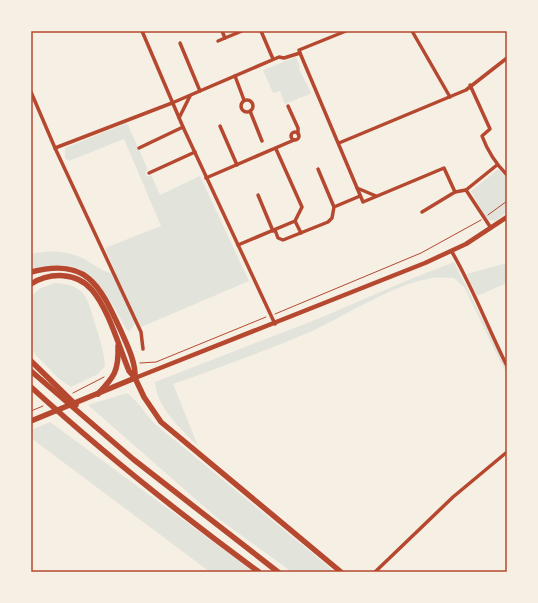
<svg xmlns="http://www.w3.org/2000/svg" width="538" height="603" font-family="'Exo 2',sans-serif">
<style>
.green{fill:#e2e4dc}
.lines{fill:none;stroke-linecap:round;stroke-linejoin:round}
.path{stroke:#b5482f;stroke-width:1}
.minor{stroke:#b5482f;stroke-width:3.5}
.secondary{stroke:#b5482f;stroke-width:4.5}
.primary{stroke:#b5482f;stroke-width:5.5}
.trunk{stroke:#b5482f;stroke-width:5.5}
.neatline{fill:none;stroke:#b5482f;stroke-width:1.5}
</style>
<rect width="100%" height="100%" fill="#f6efe4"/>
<g class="green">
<path d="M 296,57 L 300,67 L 299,68 L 300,71 L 311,93 L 301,98 L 299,97 L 298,99 L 285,104 L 280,91 L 273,93 L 263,70 Z"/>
<path d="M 127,123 L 148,170 L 145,172 L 147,177 L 151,175 L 160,195 L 200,176 L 249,281 L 141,327 L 137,320 L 130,331 L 127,330 C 102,284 89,258 31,269 L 31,254 C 50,250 68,250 86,260 C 94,265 101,270 110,273 L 115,271 L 105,248 L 161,226 L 124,139 L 69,161 L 65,158 L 65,148 Z"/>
<path d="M 497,170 L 500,170 L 507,177 L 507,212 L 495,221 L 487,220 L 471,191 Z"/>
<path d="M 454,262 L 507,369 L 507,375 L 464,287 L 454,278 C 447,278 440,277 433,278 C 393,284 347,315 310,332 C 265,351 219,368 173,384 L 198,446 C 180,428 157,408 155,382 L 320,318 L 413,278 Z"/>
<path d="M 507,263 L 507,283 L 477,296 L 467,274 Z"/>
<path d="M 55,283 C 89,284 88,303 97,330 C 101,343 104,353 105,366 L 98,374 L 71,387 L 59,379 L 31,350 L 31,296 L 41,288 Z"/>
<path d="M 127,393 C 139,402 145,414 155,424 L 335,572 L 292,572 L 216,517 L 88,405 Z"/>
<path d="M 50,422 L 254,572 L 210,572 L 31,438 L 31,430 Z"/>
</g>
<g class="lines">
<g class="path">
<path d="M 488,215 L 507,201"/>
<path d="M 275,314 L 421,253 L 481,220"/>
<path d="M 140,363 L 156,362 L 266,317"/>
<path d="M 73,393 L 104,377"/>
<path d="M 31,411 L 43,406"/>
</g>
<g class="minor">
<path d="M 142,31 L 183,127 L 275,324"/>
<path d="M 222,31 L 225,38 L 242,31"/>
<path d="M 261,31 L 273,59"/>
<path d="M 412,31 L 450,97"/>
<path d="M 218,41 L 225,38"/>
<path d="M 180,43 L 200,91"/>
<path d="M 300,53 L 363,202 L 444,168 L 455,192"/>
<path d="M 235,76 L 244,100"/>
<path d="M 470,85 L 490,129 L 482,136 C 488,152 495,163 507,175"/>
<path d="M 31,92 L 55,148 L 141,332 L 143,349"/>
<circle cx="247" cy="106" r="6"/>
<path d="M 288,106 L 298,128 L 298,134"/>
<path d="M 250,111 L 262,141"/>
<path d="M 179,118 L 190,96"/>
<path d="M 220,126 L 237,165"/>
<circle cx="295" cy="136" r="4"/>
<path d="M 339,143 L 466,90 L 507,58"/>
<path d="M 55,148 L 172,103 L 279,57 L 284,58 L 300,53 L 299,50 L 346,31"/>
<path d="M 139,148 L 183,127"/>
<path d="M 318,169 L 334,207"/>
<path d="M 149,173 L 195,152"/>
<path d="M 206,178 L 294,140"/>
<path d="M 357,188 L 376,196"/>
<path d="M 258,195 L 273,231"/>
<path d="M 422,212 L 455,192 L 466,190"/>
<path d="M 295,221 L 301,233"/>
<path d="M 491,228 L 466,190 L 497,165"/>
<path d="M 275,230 L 278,238 L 283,240 L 328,222 L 332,218 L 334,207 L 360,196"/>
<path d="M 238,245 L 295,221 L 302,207 L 276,149"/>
<path d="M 452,252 C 473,288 488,328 507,366"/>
<path d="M 375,572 L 453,497 L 507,452"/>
</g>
<path class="secondary" d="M 135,378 L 425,263 L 466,244 L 507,217"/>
<path class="primary" d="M 31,421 L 135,378 L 144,397 L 161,422 L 341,572"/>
<g class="trunk">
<path d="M 31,272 C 88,257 100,286 121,331 C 127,345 136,362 135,378"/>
<path d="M 31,284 C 50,272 77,272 92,290 C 109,310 119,347 129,371 L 135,378"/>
<path d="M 31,361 L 76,405"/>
<path d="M 31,371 L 133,459 L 278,572"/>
<path d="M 31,387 C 103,453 180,514 259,572"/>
<path d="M 98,394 C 114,377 119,371 118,346"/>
</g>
</g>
<rect width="538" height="603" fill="none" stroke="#f6efe4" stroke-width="64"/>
<rect x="32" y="32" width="474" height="539" class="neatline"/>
</svg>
